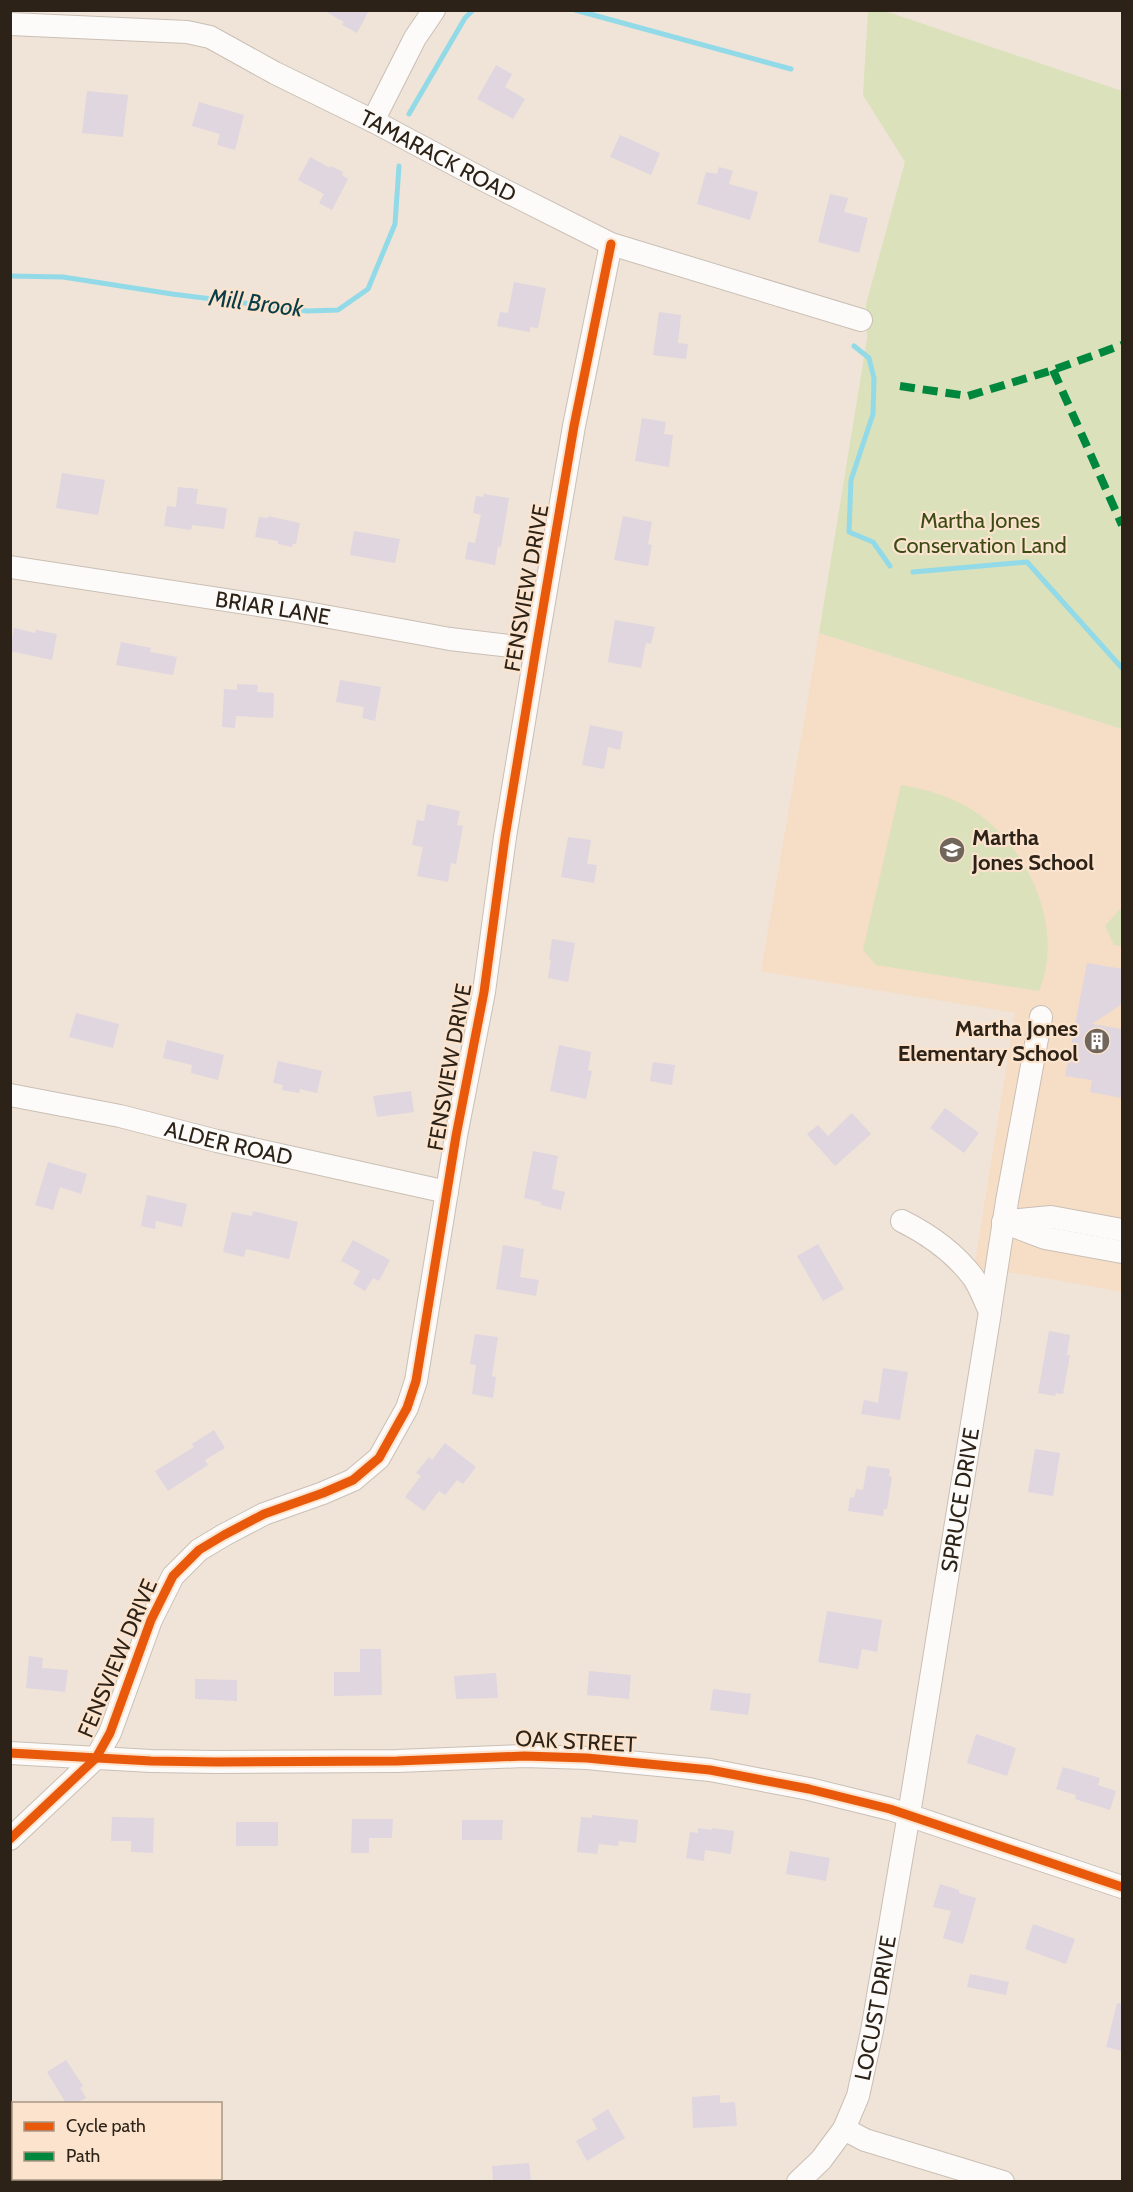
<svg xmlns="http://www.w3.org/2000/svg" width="1133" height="2192" font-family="Cabin,sans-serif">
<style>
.built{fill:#f6ddc5}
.green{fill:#dae1bb}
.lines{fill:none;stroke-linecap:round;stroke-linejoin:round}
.stream{stroke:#92dae7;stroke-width:5}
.building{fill:#dfd6df}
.minor-casing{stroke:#cabfb5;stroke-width:24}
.minor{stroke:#fdfbf9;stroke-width:22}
.quiet{stroke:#00873e;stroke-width:8;stroke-dasharray:15 8;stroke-linecap:butt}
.cycleway-casing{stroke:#fbe3cd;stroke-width:13}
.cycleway{stroke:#e8590c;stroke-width:9}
.labels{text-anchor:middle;stroke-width:4.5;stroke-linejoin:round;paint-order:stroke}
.street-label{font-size:22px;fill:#2c2217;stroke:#fbe3cd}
.park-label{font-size:22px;fill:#3a4b14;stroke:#fbe3cd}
.poi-label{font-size:22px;font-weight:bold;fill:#2c2217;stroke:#fbe3cd;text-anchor:start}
.water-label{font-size:24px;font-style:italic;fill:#073c46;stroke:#fbe3cd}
</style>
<rect width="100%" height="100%" fill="#f0e4d8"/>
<path class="built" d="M 819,633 L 1122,729 L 1122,1292 L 1028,1275 L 974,1268 L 1015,1013 L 761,971 Z"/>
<g class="green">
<path d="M 868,11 L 885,11 L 1122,91 L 1122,729 L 819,633 L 867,339 L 866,304 L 905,162 L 863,95 Z"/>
<path d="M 901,785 C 926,789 952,797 974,811 C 1029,847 1065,929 1039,991 L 876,965 L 863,950 Z"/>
<path d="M 1119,910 L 1122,910 L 1122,946 L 1114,945 L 1105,926 Z"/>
</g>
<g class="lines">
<g class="stream">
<path d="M 575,10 L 791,69"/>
<path d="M 409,114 L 465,18 L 473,10"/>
<path d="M 10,276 L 63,277 L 172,294 L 307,311 L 338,310 L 368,289 L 395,224 L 399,166"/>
<path d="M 854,346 L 869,358 L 874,378 L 873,414 L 851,480 L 849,532 L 873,542 L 890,566"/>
<path d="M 913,572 L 1027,562 L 1122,668"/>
</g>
</g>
<g class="building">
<path d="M 323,10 L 369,10 L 357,33 L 342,25 L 344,22 Z"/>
<path d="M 496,65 L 512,74 L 505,87 L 525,99 L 513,119 L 477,99 Z"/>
<path d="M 87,91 L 128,95 L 123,137 L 82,133 Z"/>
<path d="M 199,102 L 244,115 L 235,150 L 217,145 L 220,134 L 192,126 Z"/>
<path d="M 620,135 L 660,153 L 651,175 L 610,157 Z"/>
<path d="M 310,157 L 330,168 L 331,166 L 343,172 L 342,175 L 348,179 L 332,210 L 319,203 L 324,194 L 298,180 Z"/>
<path d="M 719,167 L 733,171 L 729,184 L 758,192 L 750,220 L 697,204 L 706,172 L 717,174 Z"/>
<path d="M 830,194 L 848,198 L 844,212 L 868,218 L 859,253 L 818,242 Z"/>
<path d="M 514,282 L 546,288 L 538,328 L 530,327 L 530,332 L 497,326 L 500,312 L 508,313 Z"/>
<path d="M 659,312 L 681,315 L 678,343 L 688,344 L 686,359 L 653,355 Z"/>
<path d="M 642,418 L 666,422 L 664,434 L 673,435 L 669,467 L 635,461 Z"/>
<path d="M 62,473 L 105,480 L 98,515 L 56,508 Z"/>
<path d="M 178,487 L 198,489 L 196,504 L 227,508 L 224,529 L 192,525 L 191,530 L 164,526 L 167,506 L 176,507 Z"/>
<path d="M 484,494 L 509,498 L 501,547 L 498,546 L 495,565 L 465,559 L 468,542 L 475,543 L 481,515 L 473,513 L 476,496 L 483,497 Z"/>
<path d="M 268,516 L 300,523 L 296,544 L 293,544 L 292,547 L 278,544 L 278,541 L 255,537 L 259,517 L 268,518 Z"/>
<path d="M 623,516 L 652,522 L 648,544 L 652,545 L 648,566 L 614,560 Z"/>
<path d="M 354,531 L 400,539 L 395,563 L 350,555 Z"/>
<path d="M 615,620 L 655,627 L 651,644 L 646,643 L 641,668 L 608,662 Z"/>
<path d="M 14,628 L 35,633 L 36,630 L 57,634 L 52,660 L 10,651 Z"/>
<path d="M 121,642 L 151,648 L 150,652 L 177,657 L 173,675 L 116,665 Z"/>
<path d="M 340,680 L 381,687 L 375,721 L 362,718 L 364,707 L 336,702 Z"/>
<path d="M 237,684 L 258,685 L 257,692 L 274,693 L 273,718 L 236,716 L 235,728 L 222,727 L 224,689 L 237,690 Z"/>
<path d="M 590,725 L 623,732 L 620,750 L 608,747 L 604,769 L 582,765 Z"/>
<path d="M 427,804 L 460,811 L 457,825 L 463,826 L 456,864 L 451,863 L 448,882 L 417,876 L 423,847 L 412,845 L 417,820 L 424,821 Z"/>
<path d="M 568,837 L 591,840 L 587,864 L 597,865 L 594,883 L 561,877 Z"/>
<path d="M 552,939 L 575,943 L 568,982 L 548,978 L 551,960 L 549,959 Z"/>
<path d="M 1087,963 L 1122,969 L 1122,1004 L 1092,1024 L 1122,1029 L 1122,1098 L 1090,1092 L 1092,1080 L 1065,1076 Z"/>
<path d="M 76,1013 L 119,1024 L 113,1048 L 69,1037 Z"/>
<path d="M 167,1040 L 224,1055 L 218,1080 L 191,1073 L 192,1065 L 163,1058 Z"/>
<path d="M 559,1045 L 591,1052 L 588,1070 L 592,1071 L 586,1099 L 550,1091 Z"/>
<path d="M 278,1061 L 322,1071 L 317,1093 L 300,1089 L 299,1093 L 282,1090 L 283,1085 L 273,1083 Z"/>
<path d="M 653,1062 L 675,1065 L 672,1085 L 650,1081 Z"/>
<path d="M 411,1091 L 414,1112 L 377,1117 L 373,1096 Z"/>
<path d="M 945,1108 L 979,1133 L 964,1153 L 930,1128 Z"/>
<path d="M 852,1113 L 871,1134 L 835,1166 L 807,1134 L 818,1125 L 828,1136 Z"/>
<path d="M 533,1151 L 558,1156 L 552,1189 L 565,1192 L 561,1210 L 541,1205 L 541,1202 L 524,1198 Z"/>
<path d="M 48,1162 L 87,1174 L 81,1194 L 60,1187 L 53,1210 L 35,1205 Z"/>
<path d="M 147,1195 L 187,1204 L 182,1227 L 156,1221 L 155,1229 L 141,1226 Z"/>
<path d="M 253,1211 L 298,1222 L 289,1259 L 246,1249 L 244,1257 L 223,1252 L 232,1212 L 252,1216 Z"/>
<path d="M 353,1240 L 390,1260 L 379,1281 L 373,1278 L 365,1291 L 353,1284 L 360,1271 L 341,1261 Z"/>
<path d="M 818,1244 L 844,1289 L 823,1301 L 797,1256 Z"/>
<path d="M 503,1245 L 524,1249 L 520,1277 L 539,1280 L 536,1296 L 496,1289 Z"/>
<path d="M 1049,1331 L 1070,1335 L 1067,1355 L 1070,1355 L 1063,1394 L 1056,1393 L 1055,1396 L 1038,1393 Z"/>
<path d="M 475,1334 L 498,1337 L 492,1376 L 496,1377 L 493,1398 L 472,1394 L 476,1365 L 470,1364 Z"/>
<path d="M 883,1368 L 908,1372 L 900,1420 L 861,1414 L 864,1400 L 878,1403 Z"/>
<path d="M 214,1430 L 225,1448 L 205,1460 L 208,1465 L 168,1491 L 155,1471 L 194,1447 L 192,1444 Z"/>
<path d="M 445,1443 L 476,1467 L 463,1484 L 457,1480 L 445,1495 L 439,1491 L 424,1511 L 405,1497 L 421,1476 L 416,1473 L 429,1457 L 432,1460 Z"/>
<path d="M 1035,1449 L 1060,1453 L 1053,1496 L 1028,1492 Z"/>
<path d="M 867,1466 L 890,1469 L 889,1476 L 892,1477 L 887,1509 L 884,1509 L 883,1516 L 848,1511 L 850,1497 L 854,1498 L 856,1489 L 863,1490 Z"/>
<path d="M 827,1611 L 882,1620 L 877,1652 L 862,1649 L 858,1669 L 818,1662 Z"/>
<path d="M 360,1649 L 381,1649 L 382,1695 L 334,1696 L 334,1672 L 360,1672 Z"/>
<path d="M 29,1656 L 43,1658 L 42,1668 L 68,1670 L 65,1692 L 26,1688 Z"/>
<path d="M 589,1671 L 631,1675 L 629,1699 L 587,1695 Z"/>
<path d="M 496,1673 L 498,1698 L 456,1699 L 454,1676 Z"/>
<path d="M 195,1679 L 237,1680 L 237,1701 L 195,1699 Z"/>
<path d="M 713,1689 L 751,1694 L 748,1715 L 710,1710 Z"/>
<path d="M 976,1734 L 1016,1748 L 1007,1776 L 967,1763 Z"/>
<path d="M 1063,1767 L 1100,1778 L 1098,1785 L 1116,1791 L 1110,1810 L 1075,1799 L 1076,1795 L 1056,1789 Z"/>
<path d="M 592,1815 L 638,1820 L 636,1843 L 619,1841 L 618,1846 L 599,1844 L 597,1854 L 577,1852 L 581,1817 L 592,1818 Z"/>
<path d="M 112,1817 L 154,1818 L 153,1853 L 131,1852 L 131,1841 L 111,1841 Z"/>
<path d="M 352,1819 L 393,1819 L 392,1838 L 369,1838 L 369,1853 L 351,1853 Z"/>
<path d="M 462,1820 L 503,1820 L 502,1840 L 462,1840 Z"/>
<rect x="236" y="1822" width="42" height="24"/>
<path d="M 698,1828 L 712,1830 L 712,1828 L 734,1831 L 731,1854 L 705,1850 L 704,1861 L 686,1858 L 690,1832 L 698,1833 Z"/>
<path d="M 790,1851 L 830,1858 L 826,1881 L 786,1874 Z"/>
<path d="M 940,1884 L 959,1890 L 959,1893 L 976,1898 L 963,1944 L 943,1938 L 951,1911 L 933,1907 Z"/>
<path d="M 1033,1924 L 1075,1939 L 1066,1964 L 1025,1949 Z"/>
<path d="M 970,1974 L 1009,1982 L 1006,1995 L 967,1987 Z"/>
<path d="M 1117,2003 L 1122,2004 L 1122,2051 L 1106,2047 Z"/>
<path d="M 66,2060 L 83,2086 L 80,2088 L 86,2098 L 77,2103 L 66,2103 L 47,2072 Z"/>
<path d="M 720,2095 L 720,2103 L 735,2102 L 737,2126 L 693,2128 L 692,2097 Z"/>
<path d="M 608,2109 L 625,2138 L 587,2161 L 576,2141 L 597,2129 L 592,2119 Z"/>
<path d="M 529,2163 L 531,2181 L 493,2181 L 492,2166 Z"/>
</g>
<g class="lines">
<defs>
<g id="minor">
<path id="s1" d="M 10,24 L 187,32 L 210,37 L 275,73 L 373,121 L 484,180 L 611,244 L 861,320"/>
<path d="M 373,121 L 415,38 L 434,10"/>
<path id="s2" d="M 10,567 L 291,610 L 450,639 L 536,649"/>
<path id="s3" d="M 10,1095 L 120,1116 L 217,1141 L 447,1192"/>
<path d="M 1008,1221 L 1051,1217 L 1122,1230"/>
<path d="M 1003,1222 L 1045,1238 L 1122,1252"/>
<path d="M 990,1311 L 1007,1201 L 1041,1017"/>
<path d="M 10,1753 L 151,1761 L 216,1762 L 397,1761 L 524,1756 L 587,1758 L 710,1770 L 809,1789 L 890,1809 L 1122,1887"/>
<path d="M 10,1839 L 96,1758 L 110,1733 L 151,1620 L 173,1576 L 199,1550 L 224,1535 L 264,1514 L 323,1493 L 353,1480 L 379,1458 L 407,1408 L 416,1381 L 456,1136 L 484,992 L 505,837 L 536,649 L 574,426 L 611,244"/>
<path d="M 844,2129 L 865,2140 L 1003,2182"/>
<path d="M 10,2181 L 11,2182"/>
<path id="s4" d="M 798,2182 L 821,2160 L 844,2129 L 858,2096 L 872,2031 L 912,1796 L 990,1312 C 985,1301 980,1287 973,1277 C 954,1252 930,1235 902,1221"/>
</g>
</defs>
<use href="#minor" class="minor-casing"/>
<use href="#minor" class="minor"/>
<g class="quiet">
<path d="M 1053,370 L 1122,525"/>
<path d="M 900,386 L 968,396 L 1053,370 L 1122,345"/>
</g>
<defs>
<g id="cycleway">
<path d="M 10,1753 L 151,1761 L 216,1762 L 397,1761 L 524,1756 L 587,1758 L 710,1770 L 809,1789 L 890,1809 L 1122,1887"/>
<path d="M 10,1839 L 96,1758 L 110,1733 L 151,1620 L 173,1576 L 199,1550 L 224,1535 L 264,1514 L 323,1493 L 353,1480 L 379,1458 L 407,1408 L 416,1381 L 456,1136 L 484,992 L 505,837 L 536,649 L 574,426 L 611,244"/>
</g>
</defs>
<use href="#cycleway" class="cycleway-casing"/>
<use href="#cycleway" class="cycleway"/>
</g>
<defs>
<symbol id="school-disc" viewBox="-11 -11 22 22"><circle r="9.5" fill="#71665b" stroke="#fbe3cd"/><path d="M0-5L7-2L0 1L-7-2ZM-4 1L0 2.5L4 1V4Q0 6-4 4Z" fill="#fff"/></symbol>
<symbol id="building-disc" viewBox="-11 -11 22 22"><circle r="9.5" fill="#71665b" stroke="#fbe3cd"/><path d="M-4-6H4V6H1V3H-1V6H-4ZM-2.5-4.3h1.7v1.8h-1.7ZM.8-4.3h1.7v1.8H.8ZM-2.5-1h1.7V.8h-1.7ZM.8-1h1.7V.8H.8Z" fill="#fff"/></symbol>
</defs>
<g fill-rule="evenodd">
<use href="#school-disc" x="937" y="835" width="30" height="30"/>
<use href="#building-disc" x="1082" y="1026" width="30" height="30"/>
</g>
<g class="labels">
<g class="street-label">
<text dy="8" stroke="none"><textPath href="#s1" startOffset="458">TAMARACK ROAD</textPath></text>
<text transform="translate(526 588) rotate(-80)" y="8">FENSVIEW DRIVE</text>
<text dy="8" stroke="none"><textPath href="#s2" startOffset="266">BRIAR LANE</textPath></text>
<text transform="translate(449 1067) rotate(-80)" y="8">FENSVIEW DRIVE</text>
<text dy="8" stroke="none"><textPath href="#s3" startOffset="224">ALDER ROAD</textPath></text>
<text dy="8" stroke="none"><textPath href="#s4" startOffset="711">SPRUCE DRIVE</textPath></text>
<text transform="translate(117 1658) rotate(-67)" y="8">FENSVIEW DRIVE</text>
<text transform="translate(576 1741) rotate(3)" y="8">OAK STREET</text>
<text dy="8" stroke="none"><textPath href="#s4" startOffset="196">LOCUST DRIVE</textPath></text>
</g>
<g class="park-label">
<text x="980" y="528">Martha Jones<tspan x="980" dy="25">Conservation Land</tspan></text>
</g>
<g class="poi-label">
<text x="972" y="845">Martha<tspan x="972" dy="25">Jones School</tspan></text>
<text x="1078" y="1036" text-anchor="end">Martha Jones<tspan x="1078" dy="25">Elementary School</tspan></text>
</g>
<g class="water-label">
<text transform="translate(256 303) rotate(7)" y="8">Mill Brook</text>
</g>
</g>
<rect width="1133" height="2192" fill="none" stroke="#2c2217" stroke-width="24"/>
<rect x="12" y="2102" width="210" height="78" fill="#fbe3cd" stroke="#a89684" stroke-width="1.5"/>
<rect x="24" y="2122" width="30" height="9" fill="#e8590c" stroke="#a89684" stroke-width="1.5"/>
<text x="66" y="2132" font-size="18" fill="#2c2217">Cycle path</text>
<rect x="24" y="2152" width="30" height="9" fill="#00873e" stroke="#a89684" stroke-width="1.5"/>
<text x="66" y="2162" font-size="18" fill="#2c2217">Path</text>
</svg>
